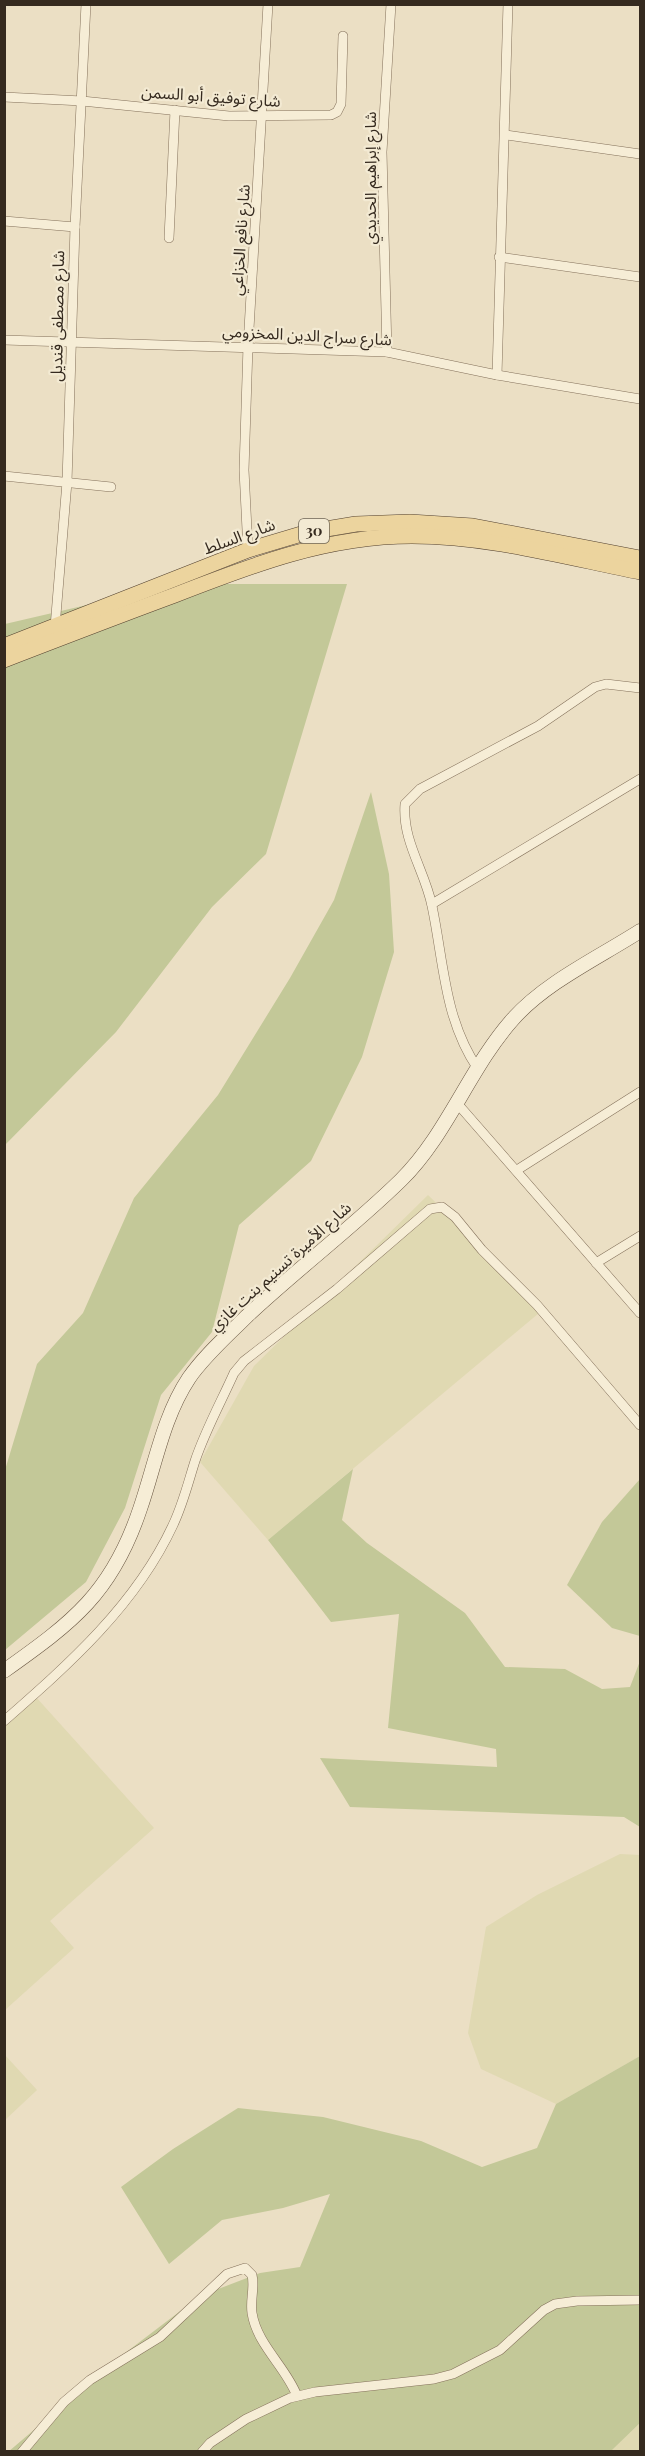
<svg xmlns="http://www.w3.org/2000/svg" width="645" height="2456" font-family="'Playfair Display','Noto Sans Arabic',serif">
<style>
.farmland{fill:#e0d9b2}
.green{fill:#c3c898}
.lines{fill:none;stroke-linecap:round;stroke-linejoin:round}
.minor-casing{stroke:#84715b;stroke-width:10}
.secondary-casing{stroke:#66533f;stroke-width:15}
.primary-casing{stroke:#52402f;stroke-width:16}
.minor{stroke:#f6edd6;stroke-width:9}
.secondary{stroke:#f6edd6;stroke-width:14}
.primary{stroke:#ecd49e;stroke-width:15}
.labels{text-anchor:middle;stroke-width:4.5;stroke-linejoin:round;paint-order:stroke}
.shield{fill:#f3ead3;stroke:#6e6455;stroke-width:1.5}
.shield-label{font-size:15px;font-weight:bold;fill:#352a1f}
.street-label{font-size:16px;fill:#352a1f;stroke:#f3ead3}
</style>
<rect width="100%" height="100%" fill="#ebdfc4"/>
<g class="farmland">
<path d="M 428,1195 L 545,1308 L 268,1540 L 200,1462 L 254,1366 Z"/>
<path d="M 35,1696 L 154,1828 L 50,1921 L 74,1948 L 5,2010 L 4,1723 Z"/>
<path d="M 620,1854 L 640,1855 L 640,2056 L 556,2104 L 481,2069 L 468,2033 L 486,1927 L 537,1895 Z"/>
<path d="M 4,2054 L 37,2090 L 5,2120 L 4,2120 Z"/>
<path d="M 640,2423 L 640,2451 L 611,2451 Z"/>
</g>
<g class="green">
<path d="M 177,584 L 347,584 L 266,854 L 212,907 L 116,1032 L 5,1145 L 5,624 Z"/>
<path d="M 371,792 L 389,874 L 394,952 L 362,1057 L 311,1161 L 239,1225 L 212,1332 L 161,1395 L 125,1508 L 86,1582 L 5,1650 L 5,1470 L 37,1364 L 83,1313 L 134,1198 L 218,1095 L 290,978 L 334,900 Z"/>
<path d="M 353,1469 L 342,1520 L 367,1543 L 465,1613 L 505,1667 L 565,1669 L 602,1689 L 630,1687 L 640,1661 L 640,1827 L 624,1817 L 350,1807 L 320,1758 L 497,1767 L 496,1749 L 388,1728 L 399,1614 L 331,1622 L 268,1540 Z"/>
<path d="M 640,1479 L 640,1636 L 612,1628 L 567,1585 L 602,1522 Z"/>
<path d="M 640,2056 L 640,2423 L 611,2451 L 8,2452 L 116,2360 L 200,2296 L 260,2273 L 300,2267 L 330,2194 L 283,2208 L 222,2220 L 169,2264 L 121,2187 L 173,2149 L 238,2108 L 323,2117 L 421,2141 L 482,2167 L 537,2148 L 556,2104 Z"/>
</g>
<g class="lines">
<defs>
<g id="minor">
<path d="M 4,97 L 82,101 L 229,116 L 331,115 L 337,112 L 341,104 L 343,36"/>
<path d="M 506,135 L 640,154"/>
<path d="M 4,221 L 75,227"/>
<path d="M 169,238 L 175,110"/>
<path d="M 499,257 L 640,277"/>
<path d="M 4,340 L 387,352 L 497,375 L 640,399"/>
<path d="M 387,352 L 382,152 L 391,4"/>
<path d="M 497,375 L 508,4"/>
<path d="M 4,476 L 111,487"/>
<path d="M 248,550 L 244,470 L 248,346 L 268,4"/>
<path d="M 55,627 L 67,482 L 75,227 L 86,4"/>
<path d="M 432,904 L 640,779"/>
<path d="M 478,1069 C 444,1019 444,963 432,906 C 425,871 402,841 405,804 L 420,789 L 538,726 L 595,687 L 606,684 L 640,688"/>
<path d="M 456,1102 L 640,1313"/>
<path d="M 517,1170 L 640,1092"/>
<path d="M 596,1263 L 640,1236"/>
<path d="M 4,1721 C 69,1664 136,1605 173,1525 C 183,1504 188,1483 195,1461 C 205,1431 221,1402 234,1373 L 244,1361 L 337,1289 L 430,1209 L 442,1207 L 455,1217 L 482,1250 L 537,1305 L 640,1425"/>
<path d="M 22,2452 L 64,2402 L 90,2380 L 160,2337 L 227,2274 L 245,2268 L 252,2275 C 255,2287 250,2300 252,2313 C 257,2345 286,2367 297,2396"/>
<path d="M 202,2452 L 210,2443 L 246,2419 L 290,2398 L 315,2392 L 434,2379 L 453,2374 L 500,2350 L 544,2310 L 555,2304 L 577,2301 L 640,2300"/>
</g>
<path id="secondary" d="M 4,1671 C 73,1622 112,1593 140,1509 C 155,1466 163,1417 189,1378 C 205,1355 227,1336 247,1316 C 297,1269 352,1228 401,1180 C 447,1135 470,1067 513,1019 C 546,982 598,958 640,931"/>
<g id="primary">
<path d="M 4,646 L 248,550 L 308,532 L 356,524 L 410,522 L 473,526 L 640,558"/>
<path d="M 4,660 C 61,638 118,616 175,595 C 252,565 327,536 412,536 C 489,536 565,557 640,572"/>
</g>
</defs>
<use href="#minor" class="minor-casing"/>
<use href="#secondary" class="secondary-casing"/>
<use href="#primary" class="primary-casing"/>
<use href="#minor" class="minor"/>
<use href="#secondary" class="secondary"/>
<use href="#primary" class="primary"/>
</g>
<g class="labels">
<rect class="shield" x="299" y="519" width="30" height="24" rx="4.5"/>
<g class="shield-label">
<text x="314" y="536">30</text>
</g>
<g class="street-label">
<text transform="translate(211 96) rotate(4)" y="6">شارع توفيق أبو السمن</text>
<text transform="translate(370 178) rotate(-90)" y="6">شارع إبراهيم الحديدي</text>
<text transform="translate(240 240) rotate(-86)" y="6">شارع نافع الخزاعي</text>
<text transform="translate(57 316) rotate(-89)" y="6">شارع مصطفى قنديل</text>
<text transform="translate(307 335) rotate(3)" y="6">شارع سراج الدين المخزومي</text>
<text transform="translate(239 536) rotate(-20)" y="6">شارع السلط</text>
<text transform="translate(280 1266) rotate(-42)" y="6">شارع الأميرة تسنيم بنت غازي</text>
</g>
</g>
<rect width="645" height="2456" fill="none" stroke="#352a1f" stroke-width="12"/>
</svg>
